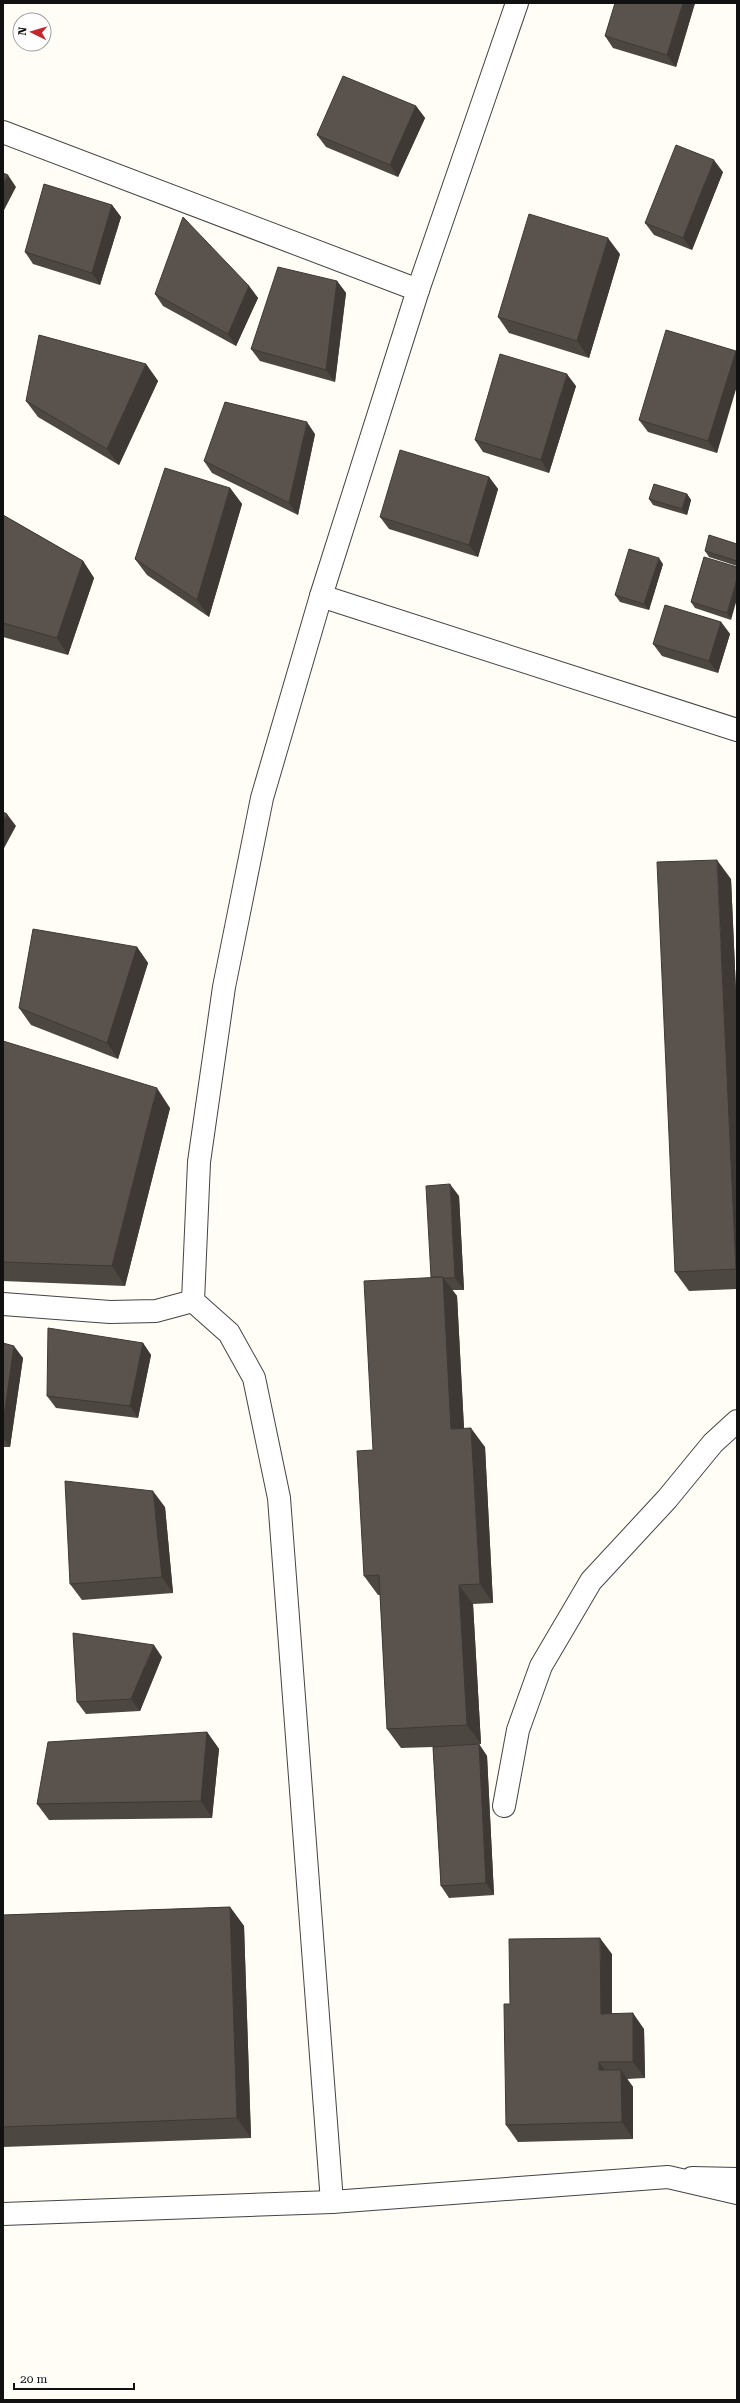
<svg xmlns="http://www.w3.org/2000/svg" width="740" height="2403" font-family="'Roboto Serif',serif">
<style>
.lines{fill:none;stroke-linecap:round;stroke-linejoin:round}
.minor-casing{stroke:#444;stroke-width:24}
.tertiary-casing{stroke:#444;stroke-width:24}
.minor{stroke:#fff;stroke-width:22}
.tertiary{stroke:#fff;stroke-width:22}
.wall{fill:#4d4742}
.shaded-wall{fill:#3f3936}
.building{fill:#5a524d;stroke:#3f3936}
</style>
<rect width="100%" height="100%" fill="#fffdf5"/>
<g class="lines">
<defs>
<g id="minor">
<path d="M 3,132 L 418,290"/>
<path d="M 321,596 L 737,730"/>
<path d="M 193,1301 L 199,1162 L 224,987 L 262,798 L 321,596 L 418,290 L 517,3"/>
<path d="M 193,1301 L 229,1333 L 254,1378 L 279,1498 L 332,2202"/>
<path d="M 3,1304 L 110,1312 L 156,1311 L 193,1301"/>
<path d="M 504,1806 L 518,1730 L 541,1666 L 591,1581 L 667,1499 L 713,1443 L 737,1421"/>
<path d="M 692,2178 L 737,2179"/>
</g>
<path id="tertiary" d="M 3,2214 L 332,2202 L 668,2177 L 737,2193"/>
</defs>
<use href="#minor" class="minor-casing"/>
<use href="#tertiary" class="tertiary-casing"/>
<use href="#minor" class="minor"/>
<use href="#tertiary" class="tertiary"/>
</g>
<g class="wall">
<path d="M 695,3 L 676,67 L 613,48 L 605,36 Z"/>
<path d="M 416,106 L 425,118 L 398,177 L 326,147 L 317,135 Z"/>
<path d="M 723,172 L 692,250 L 654,235 L 645,223 Z"/>
<path d="M 112,205 L 121,217 L 100,285 L 33,264 L 25,252 Z"/>
<path d="M 620,254 L 589,358 L 509,333 L 498,317 Z"/>
<path d="M 337,281 L 346,293 L 335,382 L 260,361 L 251,349 Z"/>
<path d="M 249,286 L 258,298 L 236,346 L 163,306 L 155,294 Z"/>
<path d="M 737,353 L 717,453 L 648,432 L 639,420 Z"/>
<path d="M 146,364 L 158,381 L 119,465 L 38,417 L 26,401 Z"/>
<path d="M 576,386 L 549,473 L 483,452 L 475,440 Z"/>
<path d="M 315,434 L 298,515 L 212,473 L 204,461 Z"/>
<path d="M 489,477 L 498,489 L 478,557 L 389,529 L 380,517 Z"/>
<path d="M 230,488 L 242,504 L 209,617 L 147,575 L 135,559 Z"/>
<path d="M 687,494 L 691,500 L 687,515 L 653,505 L 649,499 Z"/>
<path d="M 3,515 L 83,561 L 94,578 L 68,655 L 3,637 Z"/>
<path d="M 737,544 L 737,566 L 709,557 L 705,551 Z"/>
<path d="M 704,557 L 731,620 L 695,608 L 691,602 Z"/>
<path d="M 663,564 L 649,610 L 620,602 L 615,595 Z"/>
<path d="M 721,622 L 730,634 L 718,673 L 662,656 L 653,644 Z"/>
<path d="M 731,879 L 737,1013 L 737,1289 L 689,1291 L 675,1272 Z"/>
<path d="M 137,947 L 148,963 L 118,1059 L 31,1025 L 19,1008 Z"/>
<path d="M 3,1041 L 170,1108 L 125,1286 L 3,1281 Z"/>
<path d="M 459,1196 L 464,1290 L 452,1290 L 457,1296 L 464,1428 L 485,1447 L 493,1603 L 473,1604 L 481,1744 L 479,1744 L 487,1756 L 494,1895 L 449,1898 L 441,1886 L 433,1747 L 401,1748 L 387,1729 L 380,1595 L 378,1595 L 364,1576 L 373,1450 Z"/>
<path d="M 3,1343 L 23,1358 L 10,1447 L 3,1447 Z"/>
<path d="M 143,1343 L 151,1355 L 138,1418 L 56,1408 L 47,1396 Z"/>
<path d="M 165,1507 L 173,1593 L 82,1600 L 70,1584 Z"/>
<path d="M 162,1657 L 140,1711 L 86,1714 L 77,1702 Z"/>
<path d="M 207,1732 L 219,1749 L 212,1818 L 49,1820 L 37,1804 Z"/>
<path d="M 230,1907 L 244,1926 L 251,2138 L 3,2147 L 3,1915 Z"/>
<path d="M 612,1954 L 612,2013 L 644,2029 L 645,2078 L 627,2079 L 633,2087 L 633,2139 L 518,2142 L 506,2125 L 510,2004 Z"/>
</g>
<g class="shaded-wall">
<path d="M 683,3 L 695,3 L 676,67 L 667,55 Z"/>
<path d="M 416,106 L 425,118 L 398,177 L 390,165 Z"/>
<path d="M 714,160 L 723,172 L 692,250 L 683,238 Z"/>
<path d="M 8,175 L 16,187 L 3,212 L 3,184 Z"/>
<path d="M 112,205 L 121,217 L 100,285 L 92,273 Z"/>
<path d="M 608,238 L 620,254 L 589,358 L 577,341 Z"/>
<path d="M 337,281 L 346,293 L 335,382 L 326,370 Z"/>
<path d="M 249,286 L 258,298 L 236,346 L 228,334 Z"/>
<path d="M 736,351 L 737,353 L 737,386 L 717,453 L 708,441 Z"/>
<path d="M 146,364 L 158,381 L 119,465 L 107,449 Z"/>
<path d="M 567,374 L 576,386 L 549,473 L 541,460 Z"/>
<path d="M 307,422 L 315,434 L 298,515 L 289,503 Z"/>
<path d="M 489,477 L 498,489 L 478,557 L 469,545 Z"/>
<path d="M 230,488 L 242,504 L 209,617 L 197,600 Z"/>
<path d="M 687,494 L 691,500 L 687,515 L 682,509 Z"/>
<path d="M 659,558 L 663,564 L 649,610 L 644,604 Z"/>
<path d="M 83,561 L 94,578 L 68,655 L 57,638 Z"/>
<path d="M 737,578 L 737,599 L 731,620 L 727,613 Z"/>
<path d="M 721,622 L 730,634 L 718,673 L 709,661 Z"/>
<path d="M 7,814 L 16,826 L 3,850 L 3,822 Z"/>
<path d="M 717,860 L 731,879 L 737,1013 L 737,1271 L 736,1269 Z"/>
<path d="M 137,947 L 148,963 L 118,1059 L 107,1043 Z"/>
<path d="M 157,1088 L 170,1108 L 125,1286 L 112,1266 Z"/>
<path d="M 450,1184 L 459,1196 L 464,1290 L 455,1278 Z"/>
<path d="M 443,1277 L 457,1296 L 465,1448 L 451,1429 Z"/>
<path d="M 143,1343 L 151,1355 L 138,1418 L 130,1406 Z"/>
<path d="M 14,1346 L 23,1358 L 10,1447 L 3,1437 L 3,1423 Z"/>
<path d="M 471,1428 L 485,1447 L 493,1603 L 480,1584 Z"/>
<path d="M 153,1491 L 165,1507 L 173,1593 L 162,1577 Z"/>
<path d="M 459,1585 L 473,1604 L 481,1744 L 467,1725 Z"/>
<path d="M 154,1645 L 162,1657 L 140,1711 L 131,1699 Z"/>
<path d="M 207,1732 L 219,1749 L 212,1818 L 201,1801 Z"/>
<path d="M 479,1744 L 487,1756 L 494,1895 L 486,1883 Z"/>
<path d="M 230,1907 L 244,1926 L 251,2138 L 237,2118 Z"/>
<path d="M 600,1938 L 612,1954 L 612,2030 L 601,2014 Z"/>
<path d="M 633,2013 L 644,2029 L 645,2078 L 633,2062 Z"/>
<path d="M 599,2062 L 611,2079 L 599,2070 Z"/>
<path d="M 621,2070 L 633,2087 L 633,2139 L 622,2122 Z"/>
</g>
<g class="building">
<path d="M 615,3 L 683,3 L 667,55 L 605,36 Z"/>
<path d="M 343,76 L 416,106 L 390,165 L 317,135 Z"/>
<path d="M 676,145 L 714,160 L 683,238 L 645,223 Z"/>
<path d="M 3,173 L 8,175 L 3,184 Z"/>
<path d="M 44,184 L 112,205 L 92,273 L 25,252 Z"/>
<path d="M 529,214 L 608,238 L 577,341 L 498,317 Z"/>
<path d="M 183,217 L 249,286 L 228,334 L 155,294 Z"/>
<path d="M 278,267 L 337,281 L 326,370 L 251,349 Z"/>
<path d="M 666,330 L 736,351 L 708,441 L 639,420 Z"/>
<path d="M 39,335 L 146,364 L 107,449 L 26,401 Z"/>
<path d="M 500,354 L 567,374 L 541,460 L 475,440 Z"/>
<path d="M 225,402 L 307,422 L 289,503 L 204,461 Z"/>
<path d="M 400,450 L 489,477 L 469,545 L 380,517 Z"/>
<path d="M 165,468 L 230,488 L 197,600 L 135,559 Z"/>
<path d="M 654,484 L 687,494 L 682,509 L 649,499 Z"/>
<path d="M 3,515 L 83,561 L 57,638 L 3,623 Z"/>
<path d="M 709,535 L 737,544 L 737,561 L 705,551 Z"/>
<path d="M 629,549 L 659,558 L 644,604 L 615,595 Z"/>
<path d="M 704,557 L 737,567 L 737,578 L 727,613 L 691,602 Z"/>
<path d="M 665,605 L 721,622 L 709,661 L 653,644 Z"/>
<path d="M 3,812 L 7,814 L 3,822 Z"/>
<path d="M 717,860 L 736,1269 L 675,1272 L 657,862 Z"/>
<path d="M 33,929 L 137,947 L 107,1043 L 19,1008 Z"/>
<path d="M 3,1041 L 157,1088 L 112,1266 L 3,1262 Z"/>
<path d="M 450,1184 L 455,1278 L 444,1278 L 443,1277 L 431,1277 L 426,1186 Z"/>
<path d="M 443,1277 L 451,1429 L 471,1428 L 480,1584 L 459,1585 L 467,1725 L 387,1729 L 379,1575 L 364,1576 L 357,1451 L 373,1450 L 364,1281 Z"/>
<path d="M 48,1328 L 143,1343 L 130,1406 L 47,1396 Z"/>
<path d="M 3,1343 L 14,1346 L 3,1423 Z"/>
<path d="M 65,1481 L 153,1491 L 162,1577 L 70,1584 Z"/>
<path d="M 73,1633 L 154,1645 L 131,1699 L 77,1702 Z"/>
<path d="M 207,1732 L 201,1801 L 37,1804 L 48,1742 Z"/>
<path d="M 479,1744 L 486,1883 L 441,1886 L 433,1747 Z"/>
<path d="M 230,1907 L 237,2118 L 3,2127 L 3,1915 Z"/>
<path d="M 600,1938 L 601,2014 L 633,2013 L 633,2062 L 599,2062 L 599,2070 L 621,2070 L 622,2122 L 506,2125 L 504,2004 L 510,2004 L 509,1939 Z"/>
</g>
<rect width="740" height="2403" fill="none" stroke="#111111" stroke-width="8"/>
<g transform="translate(32 32) rotate(275)"><circle r="19" fill="#ffffff" stroke="#a0a0a0"/>
<path d="M0-3L7 15L0 10L-7 15Z" fill="#c4262e"/>
<text y="-6" font-size="11" font-weight="bold" text-anchor="middle" fill="#111111">N</text>
</g>
<path d="M14 2383v6h120v-6" fill="none" stroke="#111111" stroke-width="2"/>
<text x="20" y="2383" font-size="12" fill="#111111" stroke="#ffffff" stroke-width="3" paint-order="stroke">20 m</text>
</svg>
